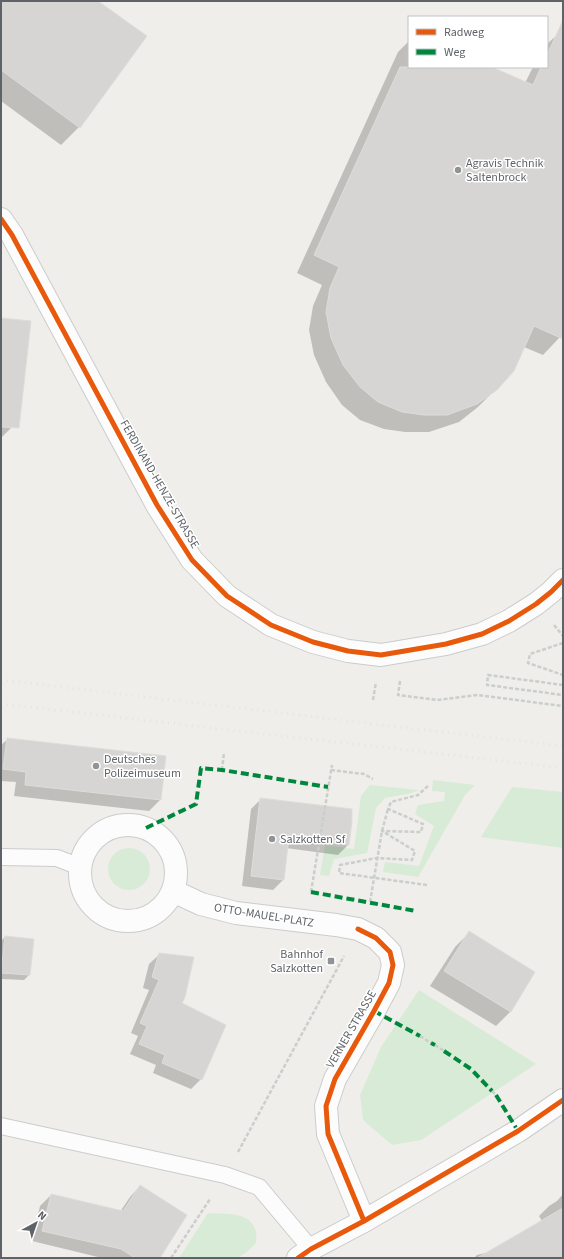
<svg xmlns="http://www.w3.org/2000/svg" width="564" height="1259" font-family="'Source Sans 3',sans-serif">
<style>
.green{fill:#d8ebd6}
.shadow{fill:#0003}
.building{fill:#d6d5d3;stroke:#deddd9}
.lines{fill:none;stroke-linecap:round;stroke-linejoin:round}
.lane-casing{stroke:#cbcccc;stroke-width:18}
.street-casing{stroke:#cbcccc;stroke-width:24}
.secondary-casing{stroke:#cacacb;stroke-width:24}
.path{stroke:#cacfcc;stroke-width:2.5;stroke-dasharray:4 2;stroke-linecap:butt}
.lane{stroke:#fdfcfc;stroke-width:16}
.street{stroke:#fdfcfc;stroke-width:22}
.secondary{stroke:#fdfcfc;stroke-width:22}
.rail{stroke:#e4e4e4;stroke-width:3;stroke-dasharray:1 5;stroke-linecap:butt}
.quiet{stroke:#00873e;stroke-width:4;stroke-dasharray:8 4;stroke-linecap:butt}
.cycleway-casing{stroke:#fff;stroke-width:8}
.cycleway{stroke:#e8590c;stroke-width:5}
.poi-dot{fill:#919496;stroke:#fff;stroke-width:1.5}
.labels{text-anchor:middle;stroke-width:3;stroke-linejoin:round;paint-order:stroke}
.poi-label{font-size:12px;fill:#5f6368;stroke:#fff;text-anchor:start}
.street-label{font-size:12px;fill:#5f6368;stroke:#fff}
</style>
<rect width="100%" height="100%" fill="#efeeea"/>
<g class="green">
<path d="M 433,780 L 475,785 L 465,795 L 418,877 L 383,872 L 385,862 L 419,866 L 434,826 L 415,814 L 418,805 L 444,801 L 445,792 L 432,791 Z"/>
<path d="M 370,785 L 419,790 L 412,793 L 385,798 L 376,808 L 367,853 L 334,859 L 329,876 L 320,875 L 325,845 L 354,849 L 361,796 Z"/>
<path d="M 512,787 L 563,792 L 563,848 L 481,837 Z"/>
<circle cx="129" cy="869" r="21"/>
<path d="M 419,990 L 536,1064 L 421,1140 L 392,1145 L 363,1120 L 360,1095 L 381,1047 Z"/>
<path d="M 208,1213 C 224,1214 253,1211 256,1233 C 257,1236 256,1240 256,1243 L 248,1251 L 238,1258 L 179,1258 Z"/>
</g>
<g class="shadow">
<path d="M 1,1 L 97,1 L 145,37 L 79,127 L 61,145 L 1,101 Z"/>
<path d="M 558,34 L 563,36 L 563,331 L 560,337 L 543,355 L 524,347 L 496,389 L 478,407 L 459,422 L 429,432 L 405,432 L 384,429 L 360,420 L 342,405 L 326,382 L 314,355 L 309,330 L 313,306 L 322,285 L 297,273 L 398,52 L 409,41 L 409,67 L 490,67 L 525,83 L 533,67 L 547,67 L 547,44 Z"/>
<path d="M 1,319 L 19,420 L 1,438 Z"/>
<path d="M 8,739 L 165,756 L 160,800 L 149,811 L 14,796 L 16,782 L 1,781 L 1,745 Z"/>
<path d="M 261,799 L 348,845 L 338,855 L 286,848 L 283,880 L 273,890 L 242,886 L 251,809 Z"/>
<path d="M 469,933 L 511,1011 L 496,1026 L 430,986 L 455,947 Z"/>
<path d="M 5,937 L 29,975 L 24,980 L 1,979 L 1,941 Z"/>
<path d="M 160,954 L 181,1003 L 201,1079 L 191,1089 L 153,1073 L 156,1065 L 130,1054 L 138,1036 L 131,1033 L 149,990 L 143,988 L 149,964 Z"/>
<path d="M 140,1186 L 159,1258 L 102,1258 L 32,1241 L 40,1206 L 51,1195 L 120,1212 L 130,1197 Z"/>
<path d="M 563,1194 L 563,1258 L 474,1258 L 477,1255 L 489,1252 L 542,1221 L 539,1216 L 549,1206 L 557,1201 Z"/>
</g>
<g class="building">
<path d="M 1,1 L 98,1 L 147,36 L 80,128 L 1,70 Z"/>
<path d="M 563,20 L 563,339 L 534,326 L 514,371 L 497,390 L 477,404 L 447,415 L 424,415 L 402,412 L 378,402 L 360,387 L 343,365 L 331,338 L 326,312 L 330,288 L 339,267 L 314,255 L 400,67 L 492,67 L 533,85 L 541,67 L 547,67 L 547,55 Z"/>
<path d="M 1,318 L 31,321 L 19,428 L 1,427 Z"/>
<path d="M 7,738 L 166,756 L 161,800 L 25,785 L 26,772 L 3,769 Z"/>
<path d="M 260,798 L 352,809 L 352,821 L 349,845 L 289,837 L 284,880 L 251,876 Z"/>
<path d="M 469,931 L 535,972 L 511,1012 L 444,971 Z"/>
<path d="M 5,936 L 34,939 L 30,975 L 1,973 Z"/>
<path d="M 159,953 L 194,957 L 185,997 L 182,1003 L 226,1025 L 202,1080 L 162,1063 L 165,1055 L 139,1044 L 147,1026 L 140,1023 L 159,980 L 152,977 Z"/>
<path d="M 140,1185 L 187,1215 L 160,1258 L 135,1258 L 121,1249 L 42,1231 L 51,1194 L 123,1211 Z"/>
<path d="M 563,1208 L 563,1258 L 477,1258 Z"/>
</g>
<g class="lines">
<defs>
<g id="lane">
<path d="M 1,857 L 57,858 L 80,867"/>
<path d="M 1,1126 L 225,1175 L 259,1187 L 311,1249"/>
</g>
<g id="street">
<path d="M 1,219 L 12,235 L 157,505 L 192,560 L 227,596 L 271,625 L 313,642 L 348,651 L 381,655 L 446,644 L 482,634 L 509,621 L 536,604 L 551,592 L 563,580"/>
<circle cx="128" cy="873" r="48"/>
<path d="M 173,891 L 201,904 L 236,913 L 336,925 L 358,929 L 376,938 L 390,952 L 393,965 L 389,983 L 374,1011 L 335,1079 L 326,1106 L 328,1134 L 364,1221"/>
</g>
<path id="secondary" d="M 298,1258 L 311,1249 L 364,1221 L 518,1131 L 563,1100"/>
</defs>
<use href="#lane" class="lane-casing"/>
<use href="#street" class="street-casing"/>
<use href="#secondary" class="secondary-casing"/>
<g class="path">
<path d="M 554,625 L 563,636"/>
<path d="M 563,643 L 530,654 L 528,663 L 563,675"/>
<path d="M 400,681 L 398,695 L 437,700 L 477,695 L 563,706"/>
<path d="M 563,685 L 488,675 L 487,685 L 563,695"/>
<path d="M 373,700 L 376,682"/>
<path d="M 222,770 L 224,752"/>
<path d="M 331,770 L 364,774 L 373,779"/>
<path d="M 427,885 L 339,873 L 340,865 L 377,858 L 412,860 L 415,851 L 382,831 L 421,832 L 423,824 L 388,809 L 391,802 L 418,795 L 428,786"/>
<path d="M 311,892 L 332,765"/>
<path d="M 370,902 L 382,831 L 388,809"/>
<path d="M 420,1036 L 431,1043"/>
<path d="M 435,1045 L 444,1051"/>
<path d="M 492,1091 L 496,1095"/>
<path d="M 238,1152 L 344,956"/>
<path d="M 171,1258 L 210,1199"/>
</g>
<use href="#lane" class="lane"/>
<use href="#street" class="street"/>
<use href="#secondary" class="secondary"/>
<g class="rail">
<path d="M 1,680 L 563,746"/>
<path d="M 1,704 L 563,768"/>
</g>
<g class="quiet">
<path d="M 146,828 L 196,804 L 201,768 L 222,770 L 328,787"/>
<path d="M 311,892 L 416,911"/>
<path d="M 374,1011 L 420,1036"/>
<path d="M 431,1043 L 435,1045"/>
<path d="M 444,1051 L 471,1069 L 492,1091"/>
<path d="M 496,1095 L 518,1131"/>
</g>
<defs>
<g id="cycleway">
<path d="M 1,219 L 12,235 L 157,505 L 192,560 L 227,596 L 271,625 L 313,642 L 348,651 L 381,655 L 446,644 L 482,634 L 509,621 L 536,604 L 551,592 L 563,580"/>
<path d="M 358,929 L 376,938 L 390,952 L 393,965 L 389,983 L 374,1011 L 335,1079 L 326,1106 L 328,1134 L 364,1221"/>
<path d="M 298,1258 L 311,1249 L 364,1221 L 518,1131 L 563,1100"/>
</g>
</defs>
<use href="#cycleway" class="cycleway-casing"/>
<use href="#cycleway" class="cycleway"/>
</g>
<g class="poi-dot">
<circle cx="458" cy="170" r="4"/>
<circle cx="96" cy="766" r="4"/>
<circle cx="272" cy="839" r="4"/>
<rect x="327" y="957" width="8" height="8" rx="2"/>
</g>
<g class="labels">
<g class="poi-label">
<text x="466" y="167">Agravis Technik<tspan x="466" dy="14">Saltenbrock</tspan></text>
<text x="104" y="763">Deutsches<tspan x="104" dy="14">Polizeimuseum</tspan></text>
<text x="280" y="843">Salzkotten Sf</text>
<text x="323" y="958" text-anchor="end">Bahnhof<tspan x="323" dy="14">Salzkotten</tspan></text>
</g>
<g class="street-label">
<text transform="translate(160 484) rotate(60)" y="4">FERDINAND-HENZE-STRASSE</text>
<text transform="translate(264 915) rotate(9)" y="4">OTTO-MAUEL-PLATZ</text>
<text transform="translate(351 1029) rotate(-60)" y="4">VERNER STRASSE</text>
</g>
</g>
<rect width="564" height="1259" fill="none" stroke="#5f6368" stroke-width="4"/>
<rect x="408" y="16" width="140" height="52" fill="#ffffff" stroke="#bfc1c3"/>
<rect x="416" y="29" width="20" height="6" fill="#e8590c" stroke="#bfc1c3"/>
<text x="444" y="36" font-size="12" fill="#5f6368">Radweg</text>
<rect x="416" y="49" width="20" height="6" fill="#00873e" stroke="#bfc1c3"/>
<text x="444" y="56" font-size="12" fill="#5f6368">Weg</text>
<g transform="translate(36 1223) rotate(40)" stroke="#ffffff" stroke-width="3" paint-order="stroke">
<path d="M0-3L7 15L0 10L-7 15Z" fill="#5f6368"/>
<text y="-6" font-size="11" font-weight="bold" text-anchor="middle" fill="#5f6368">N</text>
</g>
</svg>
